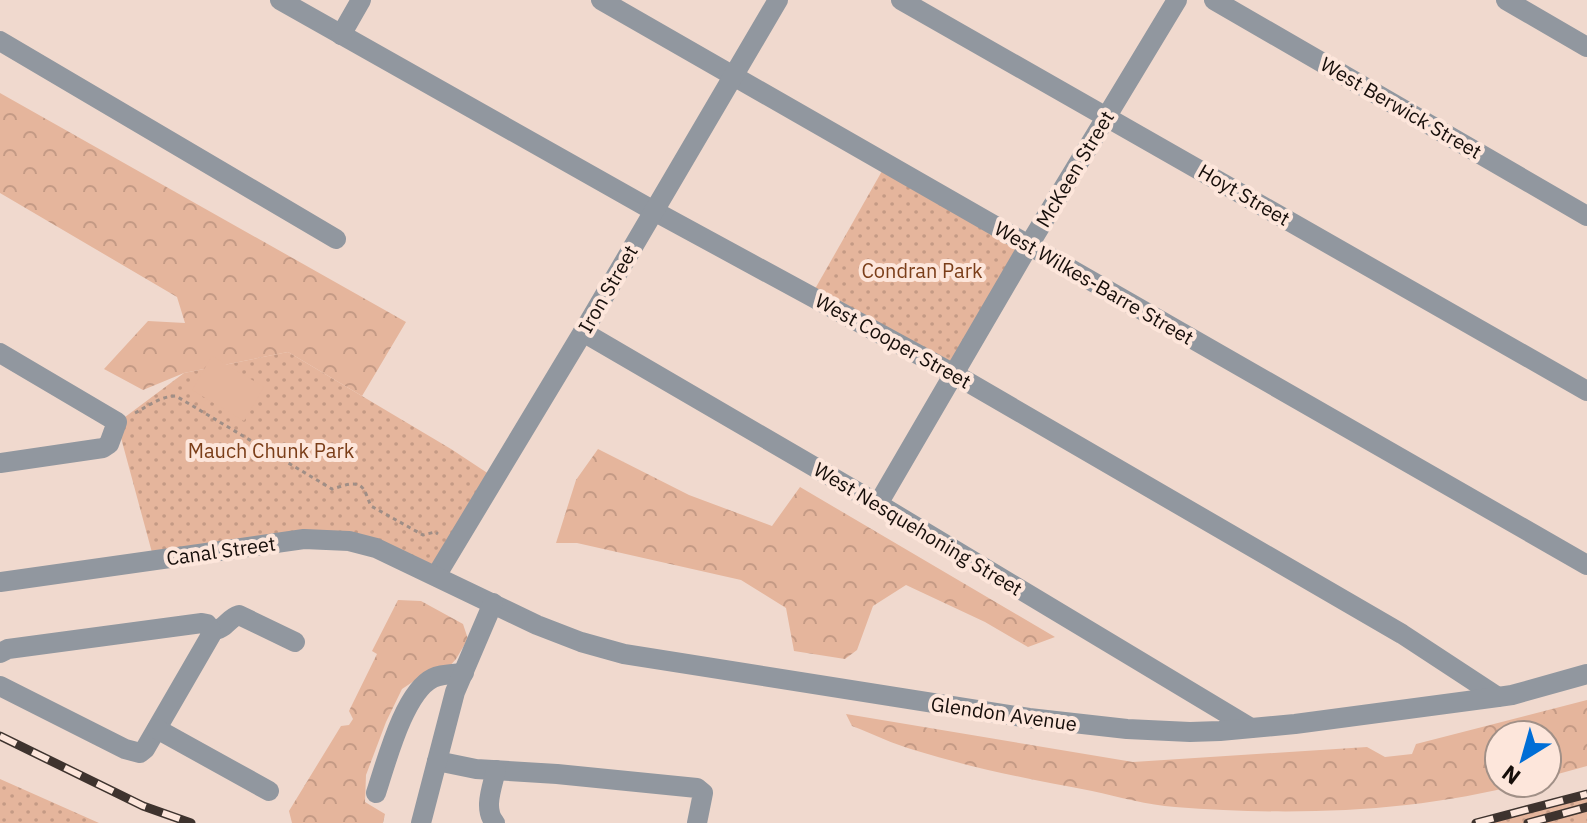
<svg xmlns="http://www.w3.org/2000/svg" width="1587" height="823" font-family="'IBM Plex Sans',sans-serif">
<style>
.forest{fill:url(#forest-crowns)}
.park{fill:url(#park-dots)}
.pitch{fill:#e5b59c}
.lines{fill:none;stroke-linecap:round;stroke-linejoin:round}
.path{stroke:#9f8e86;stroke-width:3;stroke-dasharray:4 4;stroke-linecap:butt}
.minor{stroke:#91979f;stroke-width:20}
.rail-casing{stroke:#3e332e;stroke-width:9}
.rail{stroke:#fde6db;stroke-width:6;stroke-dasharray:18;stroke-linecap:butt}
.labels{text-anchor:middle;stroke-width:8;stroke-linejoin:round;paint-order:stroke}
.street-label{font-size:20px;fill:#160e0a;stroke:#fde6db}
.park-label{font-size:20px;fill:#7b3e19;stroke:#fde6db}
</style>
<defs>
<pattern id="forest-crowns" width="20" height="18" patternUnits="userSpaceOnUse" patternTransform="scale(2)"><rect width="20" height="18" fill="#e5b59c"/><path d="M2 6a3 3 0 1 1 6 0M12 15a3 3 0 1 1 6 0" fill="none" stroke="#c49a85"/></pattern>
<pattern id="park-dots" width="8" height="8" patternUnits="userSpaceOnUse" patternTransform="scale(2)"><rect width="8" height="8" fill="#e5b59c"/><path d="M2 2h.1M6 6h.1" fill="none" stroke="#c49a85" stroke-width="1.8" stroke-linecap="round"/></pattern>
</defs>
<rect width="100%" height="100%" fill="#f0d9ce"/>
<g class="forest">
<path d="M 0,93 L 406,322 L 362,396 L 288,352 L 184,373 L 143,390 L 104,369 L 148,321 L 185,323 L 177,297 L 0,193 Z"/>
<path d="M 598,449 L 689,495 L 772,526 L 800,487 L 1055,637 L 1028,647 L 985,622 L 906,585 L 873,606 L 857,650 L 845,659 L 794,651 L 786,608 L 741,580 L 577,543 L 556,543 L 576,480 Z"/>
<path d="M 398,600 L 421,601 L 463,624 L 468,639 L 456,659 L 448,668 L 420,677 L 402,689 L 386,722 L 366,775 L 365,802 L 385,814 L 383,823 L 292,823 L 289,811 L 341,726 L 349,725 L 353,719 L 349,711 L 377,654 L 372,651 Z"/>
<path d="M 1587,700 L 1587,766 L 1547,777 L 1547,735 L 1499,735 L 1499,783 L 1525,783 C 1412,813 1291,816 1175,807 C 1148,805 1119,797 1092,791 C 1032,780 972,768 914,750 C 893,744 873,734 852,726 L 846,714 L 1133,762 L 1367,747 L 1385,757 L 1412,754 L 1416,744 Z"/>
</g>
<g class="park">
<path d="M 886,164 L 1029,245 L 954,374 L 811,296 Z"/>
<path d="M 288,352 L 451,449 L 495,478 L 436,576 L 324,539 L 154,560 L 117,423 L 184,373 Z"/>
<path d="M 0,779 L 99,823 L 0,823 Z"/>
<path d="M 1587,794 L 1587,823 L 1476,823 Z"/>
</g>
<path class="pitch" d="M 212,356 L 264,387 L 244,421 L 192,390 Z"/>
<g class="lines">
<path class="path" d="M 135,413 C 148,406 161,396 176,396 L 332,489 C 344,486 360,477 366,494 C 368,498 369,502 371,506 L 423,535 L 435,532 L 438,534"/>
<g class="minor">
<path d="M 280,0 L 654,211 L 954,374 L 1402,634 L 1498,697"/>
<path d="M 601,0 L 1587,565"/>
<path d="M 901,0 L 1587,391"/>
<path d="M 1214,0 L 1587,216"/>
<path d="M 1506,0 L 1587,47"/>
<path d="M 341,35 L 361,0"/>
<path d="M 0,41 L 336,239"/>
<path d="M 583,332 L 878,504 L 1251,728"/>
<path d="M 0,353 L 117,422 L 109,444 L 103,448 L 0,463"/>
<path d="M 878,504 L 1029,245 L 1177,0"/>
<path d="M 436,576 L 583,332 L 778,0"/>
<path d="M 0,582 L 304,539 L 349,541 L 376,548 L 537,625 L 581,642 L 624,654 L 1029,718 L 1127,729 L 1190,732 L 1220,731 L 1295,724 L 1498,697 L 1512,695 L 1587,674"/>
<path d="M 210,631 C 228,629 226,619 239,615 L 295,642"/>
<path d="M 0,653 L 8,649 L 202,623 L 207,624 L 210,629 L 211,635 L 145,749 L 140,753 L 125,749 L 0,686"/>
<path d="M 157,729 L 269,791"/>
<path d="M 437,761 L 476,769 L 557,774 L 697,788 L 703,793 L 697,823"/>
<path d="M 376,793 C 386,763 404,692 433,678 C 441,674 454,674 464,673"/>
<path d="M 421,823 L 455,692 L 493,603"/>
<path d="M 495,823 C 483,809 492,788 496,770"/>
</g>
<defs>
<g id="rail">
<path d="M 0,736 L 143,806 L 191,823"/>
<path d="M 1476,823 L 1587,794"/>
<path d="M 1528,823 L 1587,807"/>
</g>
</defs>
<use href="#rail" class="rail-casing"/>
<use href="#rail" class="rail"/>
</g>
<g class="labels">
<g class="street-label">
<text transform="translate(1401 108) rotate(30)" y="7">West Berwick Street</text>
<text transform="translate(1075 169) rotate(-59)" y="7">McKeen Street</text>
<text transform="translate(1244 195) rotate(30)" y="7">Hoyt Street</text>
<text transform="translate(1094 283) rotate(30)" y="7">West Wilkes-Barre Street</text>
<text transform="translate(608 289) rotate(-60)" y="7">Iron Street</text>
<text transform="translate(893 341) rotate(29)" y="7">West Cooper Street</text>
<text transform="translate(918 529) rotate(31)" y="7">West Nesquehoning Street</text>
<text transform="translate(221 551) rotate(-8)" y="7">Canal Street</text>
<text transform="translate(1004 714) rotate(8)" y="7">Glendon Avenue</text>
</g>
<g class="park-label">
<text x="922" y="278">Condran Park</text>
<text x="271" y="458">Mauch Chunk Park</text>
</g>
</g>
<g transform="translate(1523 759) rotate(217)"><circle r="38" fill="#fde6db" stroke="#a19087" stroke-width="2"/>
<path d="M0-6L14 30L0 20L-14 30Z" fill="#006ed6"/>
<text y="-12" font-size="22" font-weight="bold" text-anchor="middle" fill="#160e0a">N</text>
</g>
</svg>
